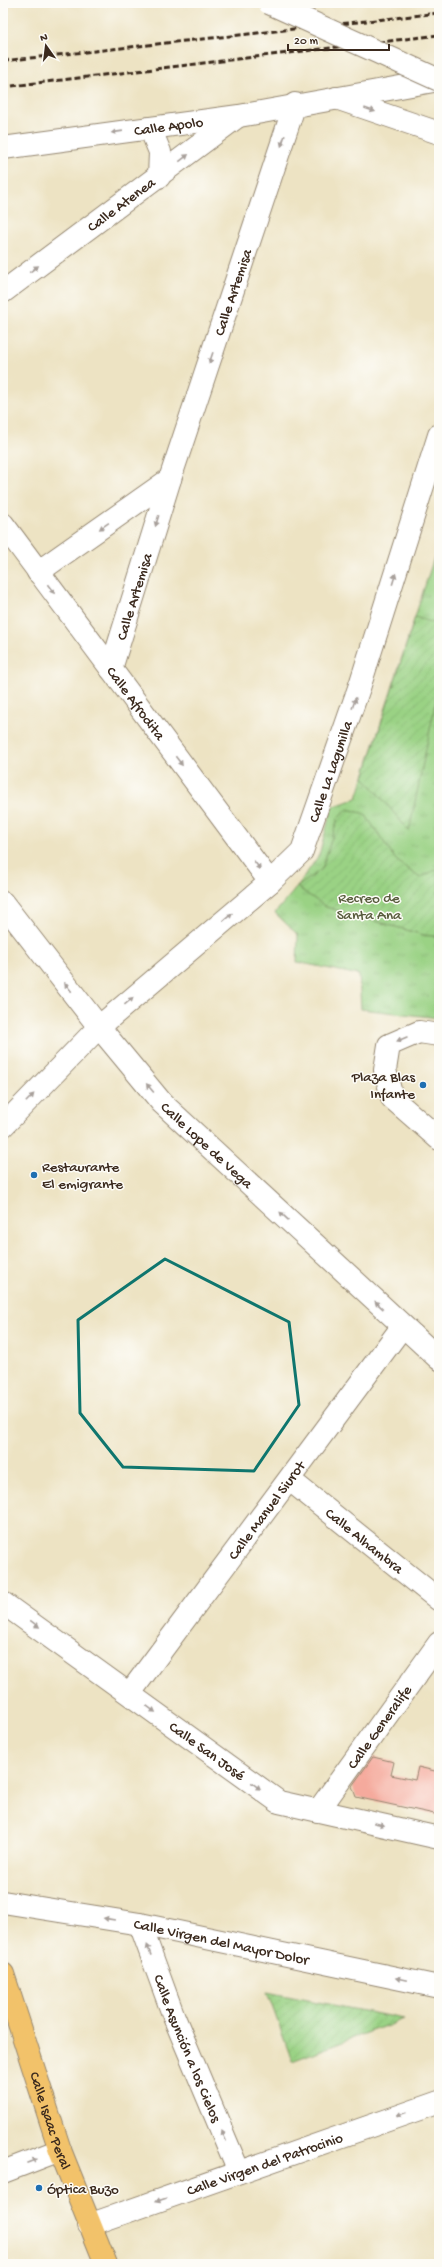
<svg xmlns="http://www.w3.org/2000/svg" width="442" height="2267" font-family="'Gochi Hand',sans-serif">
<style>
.park{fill:url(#park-tufts);stroke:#6a7e51}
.garden{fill:url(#garden-furrows);stroke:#6a7e51}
.building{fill:#f5aa9d}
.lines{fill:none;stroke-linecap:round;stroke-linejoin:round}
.minor-casing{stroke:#948670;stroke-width:24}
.major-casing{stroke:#948670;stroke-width:24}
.minor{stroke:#fff;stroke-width:22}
.major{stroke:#f2c26a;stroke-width:22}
.rail{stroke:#3b2a1e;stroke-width:3;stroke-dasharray:6 3;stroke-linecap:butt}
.minor-bridge-casing{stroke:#948670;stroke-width:24;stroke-linecap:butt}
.minor-bridge{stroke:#fff;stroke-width:22}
.oneway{fill:#a79f9a}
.marked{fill:none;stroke:#0f766e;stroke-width:3;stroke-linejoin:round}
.poi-dot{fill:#1f6fb2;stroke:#fdfcf7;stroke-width:1.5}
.labels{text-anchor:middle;stroke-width:3;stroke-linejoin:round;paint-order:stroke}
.street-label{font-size:15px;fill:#3b2a1e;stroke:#fdfcf7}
.park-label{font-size:15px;fill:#585c3d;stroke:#fdfcf7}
.poi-label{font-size:15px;fill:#3b2a1e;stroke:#fdfcf7;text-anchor:start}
</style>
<defs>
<pattern id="park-tufts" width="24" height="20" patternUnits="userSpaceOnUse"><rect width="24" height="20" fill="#9ad284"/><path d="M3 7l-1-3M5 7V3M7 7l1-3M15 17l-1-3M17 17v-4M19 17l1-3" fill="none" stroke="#86b472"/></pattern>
<pattern id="garden-furrows" width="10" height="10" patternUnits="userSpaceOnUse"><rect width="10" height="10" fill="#9ad284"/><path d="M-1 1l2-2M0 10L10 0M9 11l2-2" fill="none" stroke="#86b472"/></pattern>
</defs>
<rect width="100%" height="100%" fill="#fdfcf7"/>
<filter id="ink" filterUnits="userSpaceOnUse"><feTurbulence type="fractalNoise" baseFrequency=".025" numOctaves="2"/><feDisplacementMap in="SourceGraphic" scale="8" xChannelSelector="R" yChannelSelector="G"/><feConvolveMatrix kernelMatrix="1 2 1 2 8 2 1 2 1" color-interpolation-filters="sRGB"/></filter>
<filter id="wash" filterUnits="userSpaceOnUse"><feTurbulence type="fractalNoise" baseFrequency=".012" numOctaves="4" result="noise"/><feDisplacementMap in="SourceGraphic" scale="16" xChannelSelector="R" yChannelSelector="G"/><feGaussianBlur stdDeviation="0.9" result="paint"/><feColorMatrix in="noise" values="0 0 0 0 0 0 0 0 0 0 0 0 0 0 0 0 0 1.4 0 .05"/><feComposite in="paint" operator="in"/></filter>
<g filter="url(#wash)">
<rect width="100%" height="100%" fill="#ede3c3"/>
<path class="park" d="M 439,542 L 439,1018 L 361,1009 L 359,975 L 297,962 L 298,935 L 275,913 L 297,887 L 319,855 L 332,807 L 357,798 Z"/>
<g class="garden">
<path d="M 415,617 L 439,625 L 439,686 L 409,831 L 364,777 Z"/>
<path d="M 348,809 L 365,814 L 396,860 L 420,878 L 435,870 L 439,873 L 439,937 L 424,935 L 326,907 L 297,887 L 322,869 L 338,818 Z"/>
<path d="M 267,1992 L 404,2019 L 292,2061 Z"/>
</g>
<g id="blocks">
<path class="building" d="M 373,1757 L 394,1762 L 391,1775 L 415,1780 L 418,1767 L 439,1772 L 439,1815 L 356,1797 L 352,1786 Z"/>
</g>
</g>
<g filter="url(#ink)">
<use href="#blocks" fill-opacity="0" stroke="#948670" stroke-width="1"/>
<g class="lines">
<defs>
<g id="minor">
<path d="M 336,98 L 439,133"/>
<path d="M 150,128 L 160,152 L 159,177"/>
<path id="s1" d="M 3,148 L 239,116 L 439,80"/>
<path id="s2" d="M 3,292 L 237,117"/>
<path id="s3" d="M 3,524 L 270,882"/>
<path d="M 38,572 L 170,479"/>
<path id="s4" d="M 111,669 L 170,479 L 295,104"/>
<path id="s5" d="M 3,903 L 99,1027 L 162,1103 L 439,1359"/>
<path d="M 439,1035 L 419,1032 L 389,1045 L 385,1070 L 392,1098 L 439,1139"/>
<path id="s6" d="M 3,1126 L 99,1027 L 270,882 L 302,851 L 360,685 L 439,435"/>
<path id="s7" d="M 290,1480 L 439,1600"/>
<path id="s8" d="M 3,1603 L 279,1802 L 439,1838"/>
<path id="s9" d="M 130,1693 L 402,1327"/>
<path id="s10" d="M 318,1811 L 439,1643"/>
<path id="s11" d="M 3,1902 L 140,1924 L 439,1987"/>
<path id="s12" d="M 140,1924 L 174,2017 L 239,2172"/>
<path d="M 3,2172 L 60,2150"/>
<path id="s13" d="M 89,2225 L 439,2102"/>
</g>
<g id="major">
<path id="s14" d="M 3,1974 L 60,2150 L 106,2264"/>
</g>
</defs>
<use href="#minor" class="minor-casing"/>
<use href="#major" class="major-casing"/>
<use href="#minor" class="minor"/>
<use href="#major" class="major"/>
<g class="rail">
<path d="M 3,61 L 439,13"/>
<path d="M 3,87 L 439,35"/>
</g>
<defs>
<path id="minor-bridge" d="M 269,3 L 439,80"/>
</defs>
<use href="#minor-bridge" class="minor-bridge-casing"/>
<use href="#minor-bridge" class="minor-bridge"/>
</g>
<defs><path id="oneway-solid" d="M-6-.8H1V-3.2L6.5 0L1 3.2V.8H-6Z"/></defs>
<g class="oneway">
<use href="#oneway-solid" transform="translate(370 110) rotate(19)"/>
<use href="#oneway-solid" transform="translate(117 132) rotate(172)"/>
<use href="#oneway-solid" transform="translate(283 141) rotate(109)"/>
<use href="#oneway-solid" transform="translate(184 158) rotate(-38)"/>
<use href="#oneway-solid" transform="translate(34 269) rotate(-36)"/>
<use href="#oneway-solid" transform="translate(211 358) rotate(109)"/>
<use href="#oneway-solid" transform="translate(157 521) rotate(107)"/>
<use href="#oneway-solid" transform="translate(104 526) rotate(145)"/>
<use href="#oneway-solid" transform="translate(394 579) rotate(-73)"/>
<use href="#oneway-solid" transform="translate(51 589) rotate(53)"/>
<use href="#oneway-solid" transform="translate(354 703) rotate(-71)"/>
<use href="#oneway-solid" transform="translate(179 761) rotate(53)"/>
<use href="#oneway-solid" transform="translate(257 865) rotate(53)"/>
<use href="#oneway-solid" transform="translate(228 917) rotate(-40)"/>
<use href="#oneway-solid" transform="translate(68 987) rotate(-128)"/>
<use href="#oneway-solid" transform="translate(129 1001) rotate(-40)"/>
<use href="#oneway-solid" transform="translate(402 1039) rotate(157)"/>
<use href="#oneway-solid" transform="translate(150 1088) rotate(-130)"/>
<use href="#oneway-solid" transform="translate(30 1098) rotate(-46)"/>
<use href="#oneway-solid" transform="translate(284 1216) rotate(-137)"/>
<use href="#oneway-solid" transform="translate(379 1305) rotate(-137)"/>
<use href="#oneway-solid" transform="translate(35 1624) rotate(36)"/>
<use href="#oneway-solid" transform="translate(151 1709) rotate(36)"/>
<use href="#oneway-solid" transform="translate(256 1786) rotate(36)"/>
<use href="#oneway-solid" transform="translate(379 1824) rotate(13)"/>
<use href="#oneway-solid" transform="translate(109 1919) rotate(-171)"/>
<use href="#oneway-solid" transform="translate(149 1950) rotate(-110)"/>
<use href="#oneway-solid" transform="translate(401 1979) rotate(-168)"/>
<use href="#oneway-solid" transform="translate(402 2114) rotate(161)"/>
<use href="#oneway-solid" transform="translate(224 2136) rotate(-113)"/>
<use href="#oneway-solid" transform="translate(32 2161) rotate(-21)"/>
<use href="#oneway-solid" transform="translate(161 2200) rotate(160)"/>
</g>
</g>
<path class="marked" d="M 165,1259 L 289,1322 L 299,1405 L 254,1471 L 123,1467 L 80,1413 L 78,1320 Z"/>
<g class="poi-dot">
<circle cx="423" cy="1085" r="4"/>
<circle cx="34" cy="1175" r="4"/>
<circle cx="39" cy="2188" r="4"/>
</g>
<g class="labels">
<g class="street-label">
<text dy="5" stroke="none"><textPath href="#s1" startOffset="167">Calle Apolo</textPath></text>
<text dy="5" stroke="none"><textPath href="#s2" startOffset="147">Calle Atenea</textPath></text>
<text dy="5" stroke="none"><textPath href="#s4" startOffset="396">Calle Artemisa</textPath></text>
<text dy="5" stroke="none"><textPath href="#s4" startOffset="76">Calle Artemisa</textPath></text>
<text dy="5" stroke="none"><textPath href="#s3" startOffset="223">Calle Afrodita</textPath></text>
<text dy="5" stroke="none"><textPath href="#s6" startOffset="491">Calle La Lagunilla</textPath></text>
<text dy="5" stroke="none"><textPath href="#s5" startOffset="317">Calle Lope de Vega</textPath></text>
<text dy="5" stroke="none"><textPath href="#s9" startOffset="228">Calle Manuel Siurot</textPath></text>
<text dy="5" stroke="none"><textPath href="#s7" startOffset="96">Calle Alhambra</textPath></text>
<text dy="5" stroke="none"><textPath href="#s10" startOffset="104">Calle Generalife</textPath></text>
<text dy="5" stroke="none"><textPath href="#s8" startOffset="252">Calle San José</textPath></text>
<text dy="5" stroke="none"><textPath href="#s11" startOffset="222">Calle Virgen del Mayor Dolor</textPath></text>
<text dy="5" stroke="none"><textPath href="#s12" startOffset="133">Calle Asunción a los Cielos</textPath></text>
<text dy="5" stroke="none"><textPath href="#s14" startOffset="154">Calle Isaac Peral</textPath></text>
<text dy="5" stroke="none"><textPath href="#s13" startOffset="186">Calle Virgen del Patrocinio</textPath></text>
</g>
<g class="park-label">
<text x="369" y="902">Recreo de<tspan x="369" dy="17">Santa Ana</tspan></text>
</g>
<g class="poi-label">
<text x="415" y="1081" text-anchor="end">Plaza Blas<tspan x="415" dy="17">Infante</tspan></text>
<text x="42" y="1171">Restaurante<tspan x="42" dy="17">El emigrante</tspan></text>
<text x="47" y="2193">Óptica Buzo</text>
</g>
</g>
<rect width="442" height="2267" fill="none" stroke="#fdfcf7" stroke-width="16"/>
<g transform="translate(46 46) rotate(346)" stroke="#fdfcf7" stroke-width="3" paint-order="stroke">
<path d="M0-3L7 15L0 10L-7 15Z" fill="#3b2a1e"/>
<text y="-6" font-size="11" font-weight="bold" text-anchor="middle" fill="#3b2a1e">N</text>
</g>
<path d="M288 44v6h101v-6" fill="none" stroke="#3b2a1e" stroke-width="2"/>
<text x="294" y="44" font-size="12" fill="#3b2a1e" stroke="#fdfcf7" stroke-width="3" paint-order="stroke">20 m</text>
</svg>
